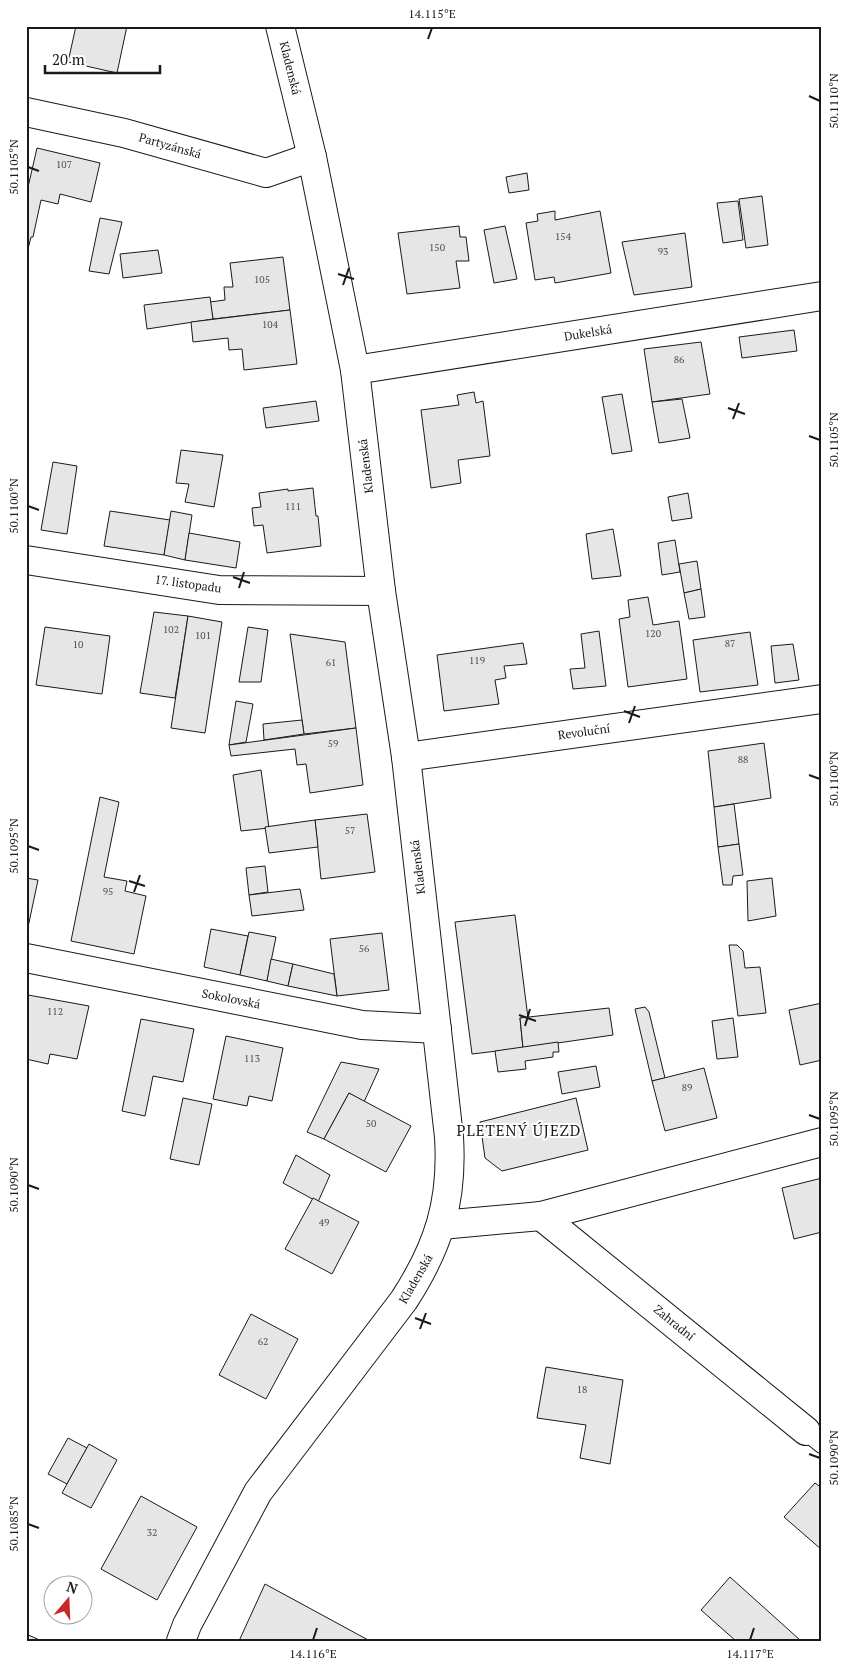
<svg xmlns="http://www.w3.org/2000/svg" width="848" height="1667" font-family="'PT Serif',serif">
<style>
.building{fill:#e6e6e6;stroke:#1a1a1a}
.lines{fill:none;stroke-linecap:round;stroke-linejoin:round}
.lane-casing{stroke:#1a1a1a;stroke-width:20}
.street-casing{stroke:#1a1a1a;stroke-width:30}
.secondary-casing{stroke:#1a1a1a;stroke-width:30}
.lane{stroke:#fff;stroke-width:18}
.street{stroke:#fff;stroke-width:28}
.secondary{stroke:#fff;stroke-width:28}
.ticks{fill:none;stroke:#1a1a1a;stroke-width:2}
.labels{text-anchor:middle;stroke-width:4;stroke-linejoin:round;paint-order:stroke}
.number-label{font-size:10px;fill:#4d4d4d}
.street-label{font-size:12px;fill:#1a1a1a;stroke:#fff}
.quarter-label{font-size:15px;letter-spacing:1px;fill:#1a1a1a;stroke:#fff}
.neatline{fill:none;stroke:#1a1a1a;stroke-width:2}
.ticks-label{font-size:12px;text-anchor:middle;fill:#1a1a1a}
</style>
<rect width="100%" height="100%" fill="#fff"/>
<g class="building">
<path d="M 76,26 L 127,26 L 117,73 L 68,62 Z"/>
<path d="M 37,148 L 100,163 L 91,202 L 60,194 L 58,204 L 41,200 L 33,237 L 31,237 L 26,257 L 26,196 Z"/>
<path d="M 527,173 L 529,190 L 509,193 L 506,177 Z"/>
<path d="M 762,196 L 768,245 L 746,248 L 739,199 Z"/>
<path d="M 738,201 L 743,240 L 723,243 L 717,203 Z"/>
<path d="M 555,211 L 555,220 L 600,211 L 611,273 L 555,283 L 554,277 L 535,280 L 526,223 L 538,221 L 537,214 Z"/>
<path d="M 100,218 L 122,222 L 109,274 L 89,271 Z"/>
<path d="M 459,226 L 460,237 L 466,237 L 469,261 L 456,261 L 460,288 L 407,294 L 398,233 Z"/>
<path d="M 505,226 L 517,279 L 494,283 L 484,230 Z"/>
<path d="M 685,233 L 692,287 L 634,295 L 622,242 Z"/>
<path d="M 158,250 L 162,273 L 123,278 L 120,254 Z"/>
<path d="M 283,257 L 290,310 L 213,319 L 210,302 L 225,300 L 224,287 L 233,287 L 230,263 Z"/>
<path d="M 210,297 L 213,319 L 147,329 L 144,305 Z"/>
<path d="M 290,310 L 297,364 L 244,370 L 242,349 L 229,350 L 228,338 L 193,342 L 191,322 Z"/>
<path d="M 794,330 L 797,351 L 742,358 L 739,337 Z"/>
<path d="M 701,342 L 710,394 L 652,402 L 644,349 Z"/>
<path d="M 474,392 L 476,403 L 483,401 L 490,456 L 458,460 L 461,483 L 431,488 L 421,410 L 459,405 L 457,395 Z"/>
<path d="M 622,394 L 632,451 L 612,454 L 602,397 Z"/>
<path d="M 682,399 L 690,438 L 659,443 L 652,402 Z"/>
<path d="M 316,401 L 319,421 L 266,428 L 263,408 Z"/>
<path d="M 181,450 L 223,455 L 214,507 L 185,502 L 189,484 L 176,483 Z"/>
<path d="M 53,462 L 77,466 L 67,534 L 41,530 Z"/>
<path d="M 313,488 L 316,516 L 318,516 L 321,546 L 267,553 L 263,525 L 254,526 L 252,508 L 261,507 L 259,493 L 288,489 L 288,491 Z"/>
<path d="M 688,493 L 692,518 L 672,521 L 668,497 Z"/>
<path d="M 110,511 L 170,520 L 164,555 L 104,546 Z"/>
<path d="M 171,511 L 192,515 L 185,560 L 164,555 Z"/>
<path d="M 613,529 L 621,576 L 592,579 L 586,534 Z"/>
<path d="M 189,533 L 240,542 L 236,568 L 185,560 Z"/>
<path d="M 675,540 L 680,572 L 662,575 L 658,543 Z"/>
<path d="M 697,561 L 701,589 L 684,593 L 679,564 Z"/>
<path d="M 701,589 L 705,617 L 689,619 L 684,593 Z"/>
<path d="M 648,597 L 653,625 L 679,621 L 687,679 L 628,687 L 619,619 L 630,617 L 628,600 Z"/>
<path d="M 154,612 L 188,616 L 175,698 L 140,693 Z"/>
<path d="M 188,616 L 222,622 L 205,733 L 171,728 Z"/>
<path d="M 45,627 L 110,636 L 102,694 L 36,685 Z"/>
<path d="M 248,627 L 268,630 L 261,682 L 239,682 Z"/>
<path d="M 599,631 L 606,686 L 573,689 L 570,669 L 585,668 L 581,634 Z"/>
<path d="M 750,632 L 758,685 L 700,692 L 693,640 Z"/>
<path d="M 290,634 L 345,642 L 356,728 L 304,734 Z"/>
<path d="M 523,643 L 527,664 L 504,666 L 506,678 L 495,680 L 499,704 L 444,711 L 437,655 Z"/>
<path d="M 793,644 L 799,680 L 775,683 L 771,646 Z"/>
<path d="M 236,701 L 253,704 L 246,742 L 229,745 Z"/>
<path d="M 302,720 L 304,734 L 264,740 L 263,724 Z"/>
<path d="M 356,728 L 363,785 L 310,793 L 306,764 L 297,765 L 295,749 L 231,756 L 229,745 Z"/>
<path d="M 764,743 L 771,798 L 714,807 L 708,751 Z"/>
<path d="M 261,770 L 269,828 L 241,831 L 233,775 Z"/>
<path d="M 100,797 L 119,802 L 104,877 L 127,881 L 125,891 L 146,896 L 134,954 L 71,941 Z"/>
<path d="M 734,804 L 739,844 L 718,847 L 714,807 Z"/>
<path d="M 367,814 L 375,872 L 321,879 L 315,820 Z"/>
<path d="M 315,820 L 318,847 L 269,853 L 265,827 Z"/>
<path d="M 739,844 L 743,875 L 733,876 L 732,885 L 723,885 L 718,847 Z"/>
<path d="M 265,866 L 268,892 L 249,895 L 246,868 Z"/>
<path d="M 26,878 L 38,880 L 27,932 L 26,931 Z"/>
<path d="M 772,878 L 776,916 L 748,921 L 747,881 Z"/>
<path d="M 300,889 L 304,910 L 252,916 L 249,895 Z"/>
<path d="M 515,915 L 528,1018 L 520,1018 L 523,1048 L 472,1054 L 455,922 Z"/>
<path d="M 211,929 L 248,936 L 240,975 L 204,967 Z"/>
<path d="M 249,932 L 276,937 L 267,981 L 240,975 Z"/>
<path d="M 382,933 L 389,990 L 337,996 L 330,939 Z"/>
<path d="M 729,945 L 737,945 L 743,951 L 745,968 L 760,967 L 766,1013 L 738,1016 Z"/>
<path d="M 271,959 L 293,964 L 288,986 L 267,981 Z"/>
<path d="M 293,964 L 334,974 L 337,996 L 288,986 Z"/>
<path d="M 28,995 L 89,1006 L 77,1059 L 50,1054 L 48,1064 L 26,1059 L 26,1005 Z"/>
<path d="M 822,1003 L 822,1060 L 800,1065 L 789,1010 Z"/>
<path d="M 645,1007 L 649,1012 L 665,1078 L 652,1081 L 635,1009 Z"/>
<path d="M 609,1008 L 613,1035 L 523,1048 L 520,1018 Z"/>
<path d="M 733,1018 L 738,1057 L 717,1059 L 712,1021 Z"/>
<path d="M 141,1019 L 194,1029 L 183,1082 L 153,1076 L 145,1116 L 122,1111 Z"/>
<path d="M 226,1036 L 283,1048 L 272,1101 L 249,1096 L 247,1106 L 213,1099 Z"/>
<path d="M 558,1042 L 559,1052 L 553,1052 L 553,1057 L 525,1061 L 526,1069 L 498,1072 L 495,1051 Z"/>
<path d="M 341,1062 L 379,1069 L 364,1102 L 349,1093 L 324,1139 L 307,1132 Z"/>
<path d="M 596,1066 L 600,1087 L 562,1094 L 558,1072 Z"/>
<path d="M 704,1068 L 717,1118 L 665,1131 L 652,1081 Z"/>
<path d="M 349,1093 L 411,1126 L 386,1172 L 324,1139 Z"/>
<path d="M 183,1098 L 212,1104 L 199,1165 L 170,1159 Z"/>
<path d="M 576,1098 L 588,1150 L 502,1171 L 485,1158 L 480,1122 Z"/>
<path d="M 296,1155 L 330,1175 L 318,1202 L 283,1183 Z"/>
<path d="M 822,1178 L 822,1232 L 794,1239 L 782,1188 Z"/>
<path d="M 313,1198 L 359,1222 L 332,1274 L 285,1249 Z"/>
<path d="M 251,1314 L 298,1339 L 266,1399 L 219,1375 Z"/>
<path d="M 546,1367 L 623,1380 L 610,1464 L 580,1458 L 586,1425 L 537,1418 Z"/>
<path d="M 68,1438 L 87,1448 L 67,1484 L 48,1474 Z"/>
<path d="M 89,1444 L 117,1460 L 91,1508 L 62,1493 Z"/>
<path d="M 815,1483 L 822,1488 L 822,1550 L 784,1517 Z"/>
<path d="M 141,1496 L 197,1527 L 157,1600 L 101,1569 Z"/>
<path d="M 730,1577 L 800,1640 L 800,1641 L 736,1641 L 701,1610 Z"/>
<path d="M 265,1584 L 370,1641 L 239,1641 Z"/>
<path d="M 26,1634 L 42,1641 L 26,1641 Z"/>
</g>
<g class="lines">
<defs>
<path id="lane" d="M 806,1431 L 822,1444"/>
<g id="street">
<path d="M 26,112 L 124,133 L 266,173 L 312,157"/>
<path d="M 355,370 L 822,296"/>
<path d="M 26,560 L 219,590 L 381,591"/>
<path d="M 406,757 L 822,699"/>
<path d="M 26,958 L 362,1025 L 437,1029"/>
<path d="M 541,1216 L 806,1431"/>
<path d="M 441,1225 L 541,1216 L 822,1142"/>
</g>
<path id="secondary" d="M 181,1641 L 187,1625 L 258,1492 L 404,1300 C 439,1246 453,1201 449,1137 L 406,757 L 381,591 L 355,370 L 312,157 L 280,26"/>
</defs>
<use href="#lane" class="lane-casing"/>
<use href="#street" class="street-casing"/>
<use href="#secondary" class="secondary-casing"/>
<use href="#lane" class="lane"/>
<use href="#street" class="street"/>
<use href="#secondary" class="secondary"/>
</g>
<path class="ticks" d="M 428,39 L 432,28M 809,96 L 820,101M 28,167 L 39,171M 338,274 L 354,279M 343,285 L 349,268M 728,408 L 745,414M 733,419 L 739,403M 809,436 L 820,440M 28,506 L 39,510M 233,577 L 250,583M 239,588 L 244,572M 624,711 L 640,717M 629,723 L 635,706M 809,775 L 820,779M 28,846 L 39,850M 129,881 L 145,886M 134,892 L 140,875M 519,1015 L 536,1021M 525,1026 L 530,1009M 809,1115 L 820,1119M 28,1185 L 39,1189M 415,1318 L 431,1324M 420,1329 L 426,1313M 809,1454 L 820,1458M 28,1524 L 39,1528M 313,1640 L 317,1628M 750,1640 L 754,1628"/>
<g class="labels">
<g class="number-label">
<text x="64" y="168">107</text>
<text x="563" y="240">154</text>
<text x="437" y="251">150</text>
<text x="663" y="255">93</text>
<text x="262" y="283">105</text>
<text x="270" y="328">104</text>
<text x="679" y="363">86</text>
<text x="293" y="510">111</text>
<text x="171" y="633">102</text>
<text x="653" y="637">120</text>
<text x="203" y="639">101</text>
<text x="730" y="647">87</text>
<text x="78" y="648">10</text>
<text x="477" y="664">119</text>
<text x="331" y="666">61</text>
<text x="333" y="747">59</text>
<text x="743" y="763">88</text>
<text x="350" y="834">57</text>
<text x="108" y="895">95</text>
<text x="364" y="952">56</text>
<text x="55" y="1015">112</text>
<text x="252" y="1062">113</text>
<text x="687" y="1091">89</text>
<text x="371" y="1127">50</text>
<text x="324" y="1226">49</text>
<text x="263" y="1345">62</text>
<text x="582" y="1393">18</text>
<text x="152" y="1536">32</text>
</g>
<g class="street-label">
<text transform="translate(290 68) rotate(76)" y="4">Kladenská</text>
<text transform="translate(170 146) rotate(16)" y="4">Partyzánská</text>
<text transform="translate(588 333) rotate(-9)" y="4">Dukelská</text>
<text transform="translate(366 466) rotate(-97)" y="4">Kladenská</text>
<text transform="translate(188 584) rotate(8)" y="4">17. listopadu</text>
<text transform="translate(584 732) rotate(-8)" y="4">Revoluční</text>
<text transform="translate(418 867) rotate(-97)" y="4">Kladenská</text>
<text transform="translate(231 999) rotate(11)" y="4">Sokolovská</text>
<text transform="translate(416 1279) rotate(-60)" y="4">Kladenská</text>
<text transform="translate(674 1323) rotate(39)" y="4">Zahradní</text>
</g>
<g class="quarter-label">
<text x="519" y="1136">PLETENÝ ÚJEZD</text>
</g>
</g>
<rect width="848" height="1667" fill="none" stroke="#ffffff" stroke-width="55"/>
<g transform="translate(68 1600) rotate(19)"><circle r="24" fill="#ffffff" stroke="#a3a3a3"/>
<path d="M0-4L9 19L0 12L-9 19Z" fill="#c62828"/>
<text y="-8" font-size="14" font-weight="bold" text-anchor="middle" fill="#1a1a1a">N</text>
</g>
<path d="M45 65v8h115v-8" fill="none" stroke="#1a1a1a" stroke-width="2.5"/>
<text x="52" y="65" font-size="15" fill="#1a1a1a" stroke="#ffffff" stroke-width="4" paint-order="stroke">20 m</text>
<rect x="28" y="28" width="792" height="1612" class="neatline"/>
<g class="ticks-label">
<text x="432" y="18">14.115°E</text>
<text transform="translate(834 101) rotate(-90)" y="4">50.1110°N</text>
<text transform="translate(14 167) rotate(-90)" y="4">50.1105°N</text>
<text transform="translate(834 440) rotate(-90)" y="4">50.1105°N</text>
<text transform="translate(14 506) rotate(-90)" y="4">50.1100°N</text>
<text transform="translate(834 779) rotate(-90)" y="4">50.1100°N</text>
<text transform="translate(14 846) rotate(-90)" y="4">50.1095°N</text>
<text transform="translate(834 1119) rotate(-90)" y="4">50.1095°N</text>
<text transform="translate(14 1185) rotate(-90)" y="4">50.1090°N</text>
<text transform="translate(834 1458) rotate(-90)" y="4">50.1090°N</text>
<text transform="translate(14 1524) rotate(-90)" y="4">50.1085°N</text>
<text x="313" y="1658">14.116°E</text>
<text x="750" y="1658">14.117°E</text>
</g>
</svg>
